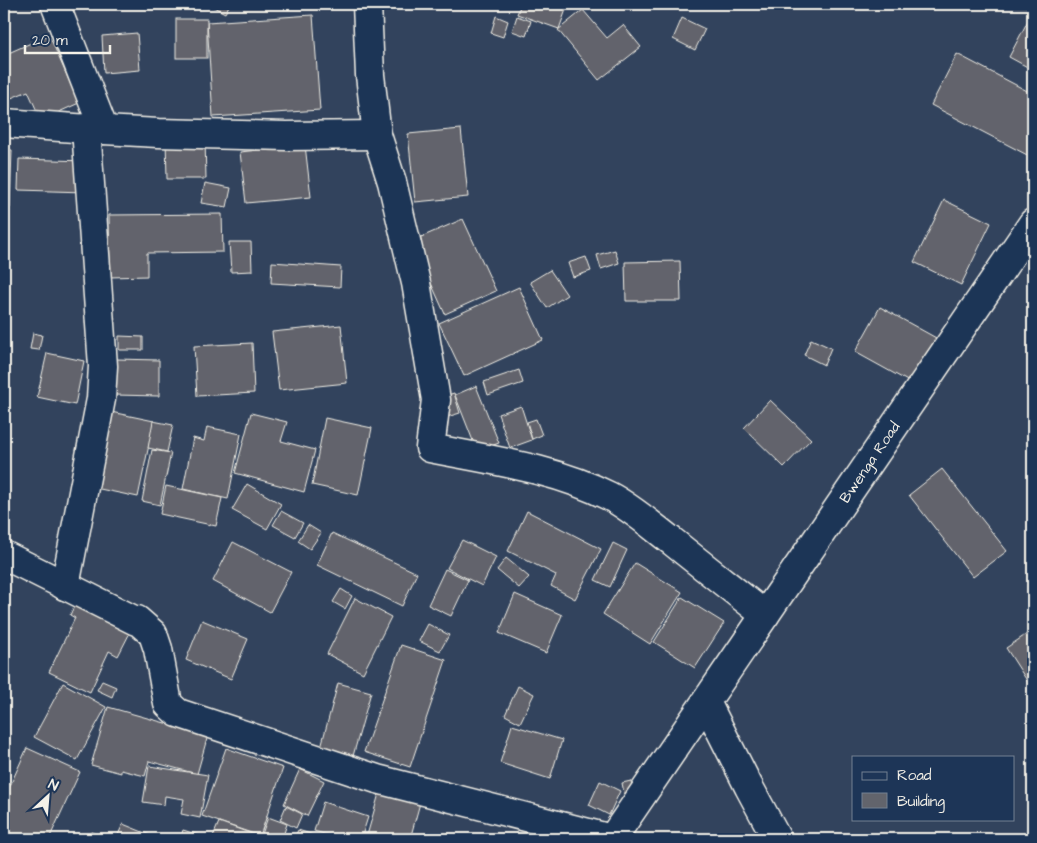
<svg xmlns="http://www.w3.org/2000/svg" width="1037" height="843" font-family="'Architects Daughter',sans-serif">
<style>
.building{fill:#62646c;stroke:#f4f1e8}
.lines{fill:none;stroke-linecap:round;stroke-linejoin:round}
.street-casing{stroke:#f4f1e8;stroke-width:31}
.street{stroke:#1d3557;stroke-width:28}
.labels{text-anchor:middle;stroke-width:4;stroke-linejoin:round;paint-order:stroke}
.street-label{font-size:15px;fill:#f4f1e8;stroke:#1d3557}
</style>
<rect width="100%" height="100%" fill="#32435d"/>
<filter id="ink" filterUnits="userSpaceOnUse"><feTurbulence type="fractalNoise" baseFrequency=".02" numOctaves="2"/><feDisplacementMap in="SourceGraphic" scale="10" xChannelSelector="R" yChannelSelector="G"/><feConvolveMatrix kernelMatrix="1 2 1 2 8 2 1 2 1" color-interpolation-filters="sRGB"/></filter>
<g filter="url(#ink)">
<g class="building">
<path d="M 208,4 L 230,4 L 225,13 Z"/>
<path d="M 294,4 L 332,4 L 332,8 Z"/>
<path d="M 521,4 L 568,4 L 559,29 L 517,14 Z"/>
<path d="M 583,10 L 607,38 L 623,25 L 641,47 L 599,80 L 558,30 Z"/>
<path d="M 1033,11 L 1033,70 L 1009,57 Z"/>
<path d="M 313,15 L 320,110 L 213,117 L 207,22 Z"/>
<path d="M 496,16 L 508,21 L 503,37 L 491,33 Z"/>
<path d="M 517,16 L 531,21 L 526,36 L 512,31 Z"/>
<path d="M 682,18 L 705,29 L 695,50 L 673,39 Z"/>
<rect x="176" y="19" width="31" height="39"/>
<path d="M 137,33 L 140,70 L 104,73 L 102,36 Z"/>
<path d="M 49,35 L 79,103 L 41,120 L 28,91 L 4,101 L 4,55 Z"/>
<path d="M 957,54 L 1033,94 L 1033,158 L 931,105 Z"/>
<path d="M 461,129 L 468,197 L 415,202 L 408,134 Z"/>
<path d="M 205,139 L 206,179 L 167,179 L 166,140 Z"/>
<path d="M 305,145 L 311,197 L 246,203 L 240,152 Z"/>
<path d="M 4,149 L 12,150 L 10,208 L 4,208 Z"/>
<path d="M 19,159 L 86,161 L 85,192 L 18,190 Z"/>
<path d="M 205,183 L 231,188 L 227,207 L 201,203 Z"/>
<path d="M 944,200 L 991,223 L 961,285 L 914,262 Z"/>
<path d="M 222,214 L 223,252 L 147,253 L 147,276 L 110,277 L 109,215 Z"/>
<path d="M 463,219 L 496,291 L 445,314 L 412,241 Z"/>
<path d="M 229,242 L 251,242 L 252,271 L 231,272 Z"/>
<path d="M 615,250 L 619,263 L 601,269 L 597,255 Z"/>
<path d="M 586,257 L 591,271 L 573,277 L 568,263 Z"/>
<path d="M 680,261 L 681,301 L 626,301 L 625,262 Z"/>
<path d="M 272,262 L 341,267 L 340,287 L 271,283 Z"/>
<path d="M 550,270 L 567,295 L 547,308 L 530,282 Z"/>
<path d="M 519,287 L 543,340 L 464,376 L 439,323 Z"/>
<path d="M 880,307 L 938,339 L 913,384 L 855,352 Z"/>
<path d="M 341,325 L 347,383 L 279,390 L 272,332 Z"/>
<path d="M 33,333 L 42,335 L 39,350 L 30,349 Z"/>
<path d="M 119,336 L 143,337 L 143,350 L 119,350 Z"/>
<path d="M 811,339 L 831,348 L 824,365 L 804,355 Z"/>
<path d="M 252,343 L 254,393 L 197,396 L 194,346 Z"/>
<path d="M 47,353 L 84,361 L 75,405 L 37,397 Z"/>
<path d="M 116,359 L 159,360 L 159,396 L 115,395 Z"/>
<path d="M 519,370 L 523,383 L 488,395 L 484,382 Z"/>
<path d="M 476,386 L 499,443 L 477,451 L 455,395 Z"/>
<path d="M 454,393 L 460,413 L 447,417 L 441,397 Z"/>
<path d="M 770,400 L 811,439 L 784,467 L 744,428 Z"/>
<path d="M 521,406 L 532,440 L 510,448 L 498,414 Z"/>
<path d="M 111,412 L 154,421 L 138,497 L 95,488 Z"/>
<path d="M 251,413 L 287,422 L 281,441 L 315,450 L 304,492 L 235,473 Z"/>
<path d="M 325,418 L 372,428 L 358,495 L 312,485 Z"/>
<path d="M 536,419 L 542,435 L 532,439 L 527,422 Z"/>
<path d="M 153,421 L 173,425 L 167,452 L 148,448 Z"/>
<path d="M 207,427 L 241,434 L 228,499 L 183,489 L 193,438 L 204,441 Z"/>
<path d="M 152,450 L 171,453 L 160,505 L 142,501 Z"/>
<path d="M 942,469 L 1007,551 L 973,577 L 909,495 Z"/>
<path d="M 247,484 L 281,504 L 267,529 L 232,510 Z"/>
<path d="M 166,486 L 222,498 L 216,526 L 160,514 Z"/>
<path d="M 281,511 L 303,523 L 295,537 L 273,525 Z"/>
<path d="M 527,511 L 601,549 L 575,599 L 551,586 L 556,575 L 508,551 Z"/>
<path d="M 308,525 L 321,533 L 310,549 L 298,541 Z"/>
<path d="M 332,533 L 417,573 L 402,606 L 317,565 Z"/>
<path d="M 462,540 L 496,557 L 482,586 L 447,568 Z"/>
<path d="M 233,542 L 291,572 L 270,612 L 213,581 Z"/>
<path d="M 613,543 L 627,550 L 610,587 L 595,580 Z"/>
<path d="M 506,558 L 529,577 L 519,588 L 497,570 Z"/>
<path d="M 635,563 L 682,592 L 650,644 L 603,614 Z"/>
<path d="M 445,569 L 468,580 L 451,616 L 428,605 Z"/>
<path d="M 341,589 L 352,596 L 345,609 L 333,602 Z"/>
<path d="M 80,594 L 136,621 L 118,656 L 109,651 L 90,692 L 49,672 L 75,618 L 70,615 Z"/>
<path d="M 515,594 L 562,615 L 546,653 L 499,633 Z"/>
<path d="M 682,597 L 724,623 L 695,668 L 654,642 Z"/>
<path d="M 355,598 L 391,617 L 363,673 L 327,654 Z"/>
<path d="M 202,620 L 248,639 L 231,679 L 186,660 Z"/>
<path d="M 428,624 L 449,635 L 440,651 L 419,641 Z"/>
<path d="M 1033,630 L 1033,690 L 1006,648 Z"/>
<path d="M 401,645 L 446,660 L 410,767 L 364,752 Z"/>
<path d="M 102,681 L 116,687 L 112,697 L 97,690 Z"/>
<path d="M 63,683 L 106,707 L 77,760 L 34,737 Z"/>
<path d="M 338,683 L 371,692 L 353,756 L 321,747 Z"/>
<path d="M 518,686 L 534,694 L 520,723 L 505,715 Z"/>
<path d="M 108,707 L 208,735 L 197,774 L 149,761 L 145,776 L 121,770 L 121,773 L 91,765 Z"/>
<path d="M 512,725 L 562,740 L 550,779 L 500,763 Z"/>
<path d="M 27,748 L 80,772 L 49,839 L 16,839 L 4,834 L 4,799 Z"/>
<path d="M 226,748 L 283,768 L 260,836 L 202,816 Z"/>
<path d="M 149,766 L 208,775 L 200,818 L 181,814 L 184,799 L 165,796 L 164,805 L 143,802 Z"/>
<path d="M 300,769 L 324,781 L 307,816 L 284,804 Z"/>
<path d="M 600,781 L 620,791 L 609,815 L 589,805 Z"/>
<path d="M 631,781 L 634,796 L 625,798 L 622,783 Z"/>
<path d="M 380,790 L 420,803 L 410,839 L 366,839 Z"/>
<path d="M 323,802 L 368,817 L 361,839 L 341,839 L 314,831 Z"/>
<path d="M 286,806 L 302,814 L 296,828 L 280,820 Z"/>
<path d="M 268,817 L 287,824 L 282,839 L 268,839 L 261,837 Z"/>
<path d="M 219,822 L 266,839 L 212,839 Z"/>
<path d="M 123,824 L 155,837 L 154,839 L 116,839 Z"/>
<path d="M 183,830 L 202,836 L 201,839 L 180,839 Z"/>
<path d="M 298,830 L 326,839 L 294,839 Z"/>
<path d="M 91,832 L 109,839 L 87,839 Z"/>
</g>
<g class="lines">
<defs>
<g id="street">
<path d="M 55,4 L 104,130 L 158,133 L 286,136 L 377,135"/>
<path d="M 367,4 L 370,75 L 377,135 L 392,182 L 416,283 L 436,400 L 430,448 C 489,460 554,468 609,496 C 632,508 652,526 673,542 C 704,567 735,591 765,615"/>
<path d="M 4,123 L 103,130"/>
<path id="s1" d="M 4,555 L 136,621 L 137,620 L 153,634 L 158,649 L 168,704 L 178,713 L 377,779 L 612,839 L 1033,223"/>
<path d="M 65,586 L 101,399 L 103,366 L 86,128"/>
<path d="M 706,702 L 749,787 L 777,839"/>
</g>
</defs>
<use href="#street" class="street-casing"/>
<use href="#street" class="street"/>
</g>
</g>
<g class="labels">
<g class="street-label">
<text dy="5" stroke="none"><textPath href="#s1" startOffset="1164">Bwenga Road</textPath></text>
</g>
</g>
<rect width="1037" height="843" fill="none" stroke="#1d3557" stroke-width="20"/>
<rect x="10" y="10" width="1017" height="823" fill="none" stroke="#f4f1e8" stroke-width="2" filter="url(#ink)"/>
<rect x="852" y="756" width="162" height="65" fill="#1d3557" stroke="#738091"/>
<rect x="862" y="772" width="25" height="8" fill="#1d3557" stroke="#738091"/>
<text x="897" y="780" font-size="15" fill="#f4f1e8">Road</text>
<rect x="862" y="793" width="25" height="15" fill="#62646c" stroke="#738091"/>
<text x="897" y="806" font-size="15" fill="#f4f1e8">Building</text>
<g transform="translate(48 796) rotate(26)" stroke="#1d3557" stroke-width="4" paint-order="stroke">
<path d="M0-4L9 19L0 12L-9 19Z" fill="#f4f1e8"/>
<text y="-8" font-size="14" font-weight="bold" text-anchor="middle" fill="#f4f1e8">N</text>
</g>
<path d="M25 45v8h85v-8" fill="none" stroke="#f4f1e8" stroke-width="2.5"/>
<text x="32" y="45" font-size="15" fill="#f4f1e8" stroke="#1d3557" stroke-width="4" paint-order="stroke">20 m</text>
</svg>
